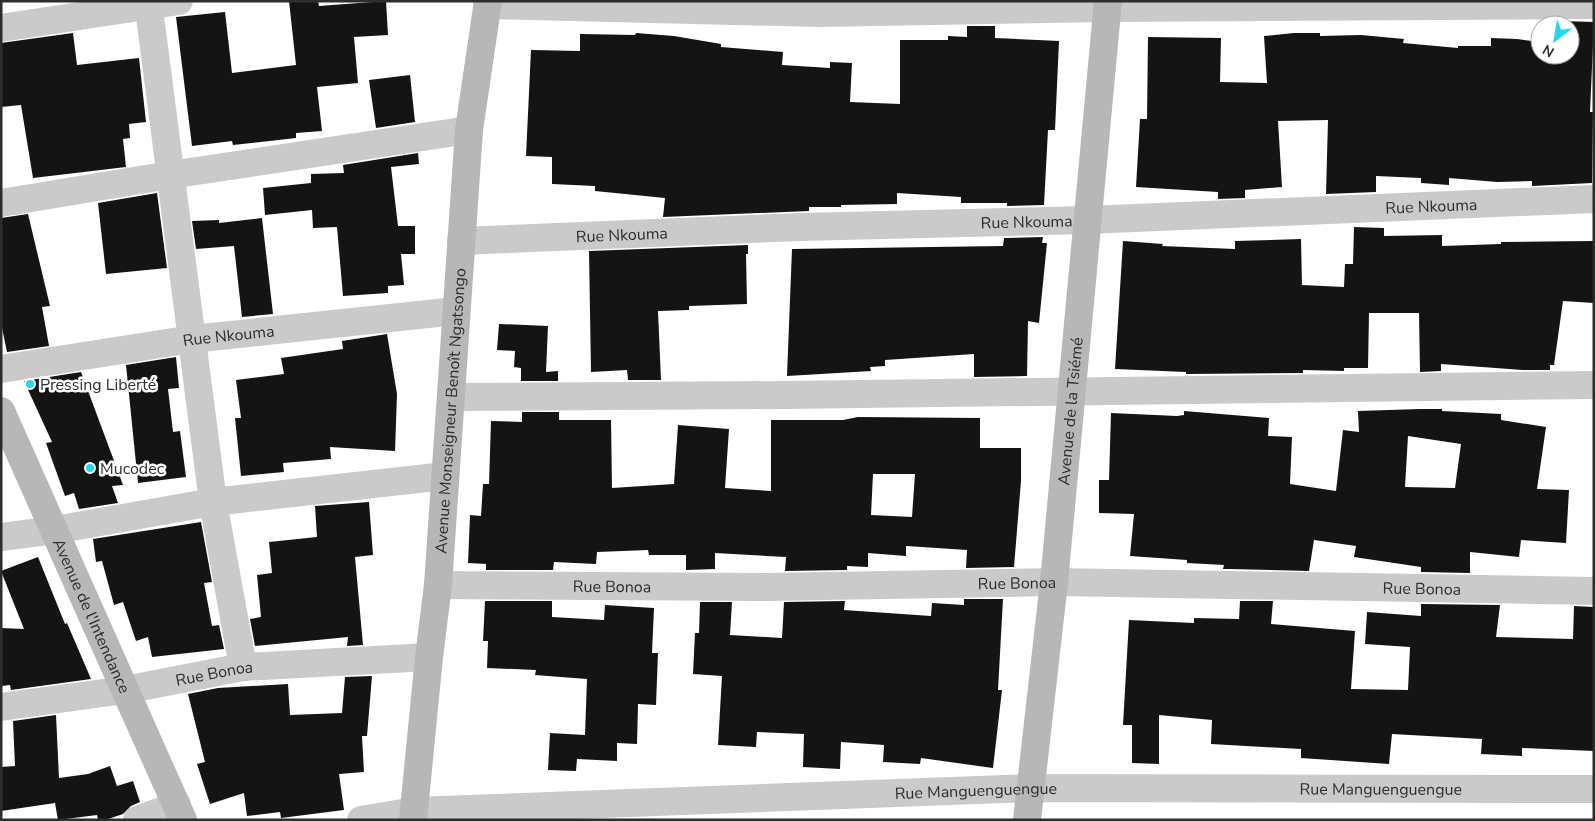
<svg xmlns="http://www.w3.org/2000/svg" width="1595" height="821" font-family="'Nunito Sans',sans-serif">
<style>
.building{fill:#141414;fill-rule:evenodd}
.lines{fill:none;stroke-linecap:round;stroke-linejoin:round}
.street{stroke:#cacaca;stroke-width:28}
.secondary{stroke:#b7b7b7;stroke-width:28}
.poi-dot{fill:#20daf3;stroke:#fff;stroke-width:2}
.labels{text-anchor:middle;stroke-width:5;stroke-linejoin:round;paint-order:stroke}
.street-label{font-size:16px;fill:#2d2d2d;stroke:#fff}
.poi-label{font-size:16px;fill:#2d2d2d;stroke:#fff;text-anchor:start}
</style>
<rect width="100%" height="100%" fill="#fff"/>
<g class="building">
<path d="M 289,1 L 318,1 L 319,6 L 386,1 L 388,35 L 354,37 L 358,83 L 317,87 L 322,131 L 296,133 L 296,138 L 233,145 L 232,141 L 192,146 L 176,17 L 225,12 L 232,73 L 296,65 Z"/>
<path d="M 1562,21 L 1594,22 L 1590,112 L 1593,112 L 1592,183 L 1532,186 L 1532,181 L 1497,182 L 1449,178 L 1449,185 L 1421,183 L 1421,178 L 1376,176 L 1376,192 L 1326,194 L 1328,120 L 1278,121 L 1282,187 L 1245,190 L 1245,198 L 1218,199 L 1218,192 L 1136,187 L 1140,119 L 1147,119 L 1148,37 L 1221,38 L 1220,82 L 1267,83 L 1264,36 L 1294,33 L 1320,33 L 1320,36 L 1361,35 L 1404,39 L 1403,43 L 1458,48 L 1458,46 L 1491,46 L 1491,38 L 1517,39 L 1540,42 L 1540,55 L 1570,55 L 1570,25 L 1562,25 Z"/>
<path d="M 967,26 L 995,26 L 995,38 L 1059,41 L 1055,130 L 1048,130 L 1044,205 L 1007,206 L 1007,203 L 961,203 L 961,197 L 897,193 L 897,204 L 841,205 L 841,207 L 809,207 L 809,211 L 663,217 L 665,198 L 595,191 L 595,186 L 552,184 L 552,157 L 526,156 L 531,50 L 580,51 L 580,34 L 635,35 L 636,33 L 674,36 L 721,44 L 721,47 L 783,52 L 782,65 L 830,68 L 830,62 L 852,63 L 850,102 L 900,104 L 900,40 L 948,40 L 948,36 L 967,37 Z"/>
<path d="M 73,33 L 77,65 L 139,58 L 146,122 L 129,124 L 130,138 L 123,139 L 126,167 L 33,178 L 21,105 L 1,107 L 1,43 Z"/>
<path d="M 410,75 L 415,122 L 376,128 L 369,80 Z"/>
<path d="M 418,153 L 419,164 L 391,167 L 398,226 L 415,226 L 415,254 L 401,254 L 404,285 L 388,286 L 388,293 L 343,296 L 337,227 L 313,228 L 312,210 L 265,215 L 263,188 L 311,183 L 311,174 L 344,173 L 343,165 Z"/>
<path d="M 157,193 L 167,268 L 106,274 L 98,203 Z"/>
<path d="M 28,214 L 50,306 L 42,307 L 49,346 L 7,352 L 1,323 L 1,218 Z"/>
<path d="M 262,218 L 273,314 L 242,317 L 234,246 L 196,249 L 192,221 L 219,220 L 219,223 Z"/>
<path d="M 1354,227 L 1384,228 L 1384,236 L 1442,235 L 1442,246 L 1501,244 L 1501,242 L 1594,241 L 1594,303 L 1563,301 L 1554,365 L 1550,365 L 1550,370 L 1523,370 L 1441,364 L 1441,371 L 1420,372 L 1419,313 L 1369,313 L 1368,368 L 1344,368 L 1344,371 L 1303,370 L 1303,373 L 1186,374 L 1186,372 L 1115,369 L 1123,241 L 1163,244 L 1162,246 L 1235,249 L 1235,241 L 1301,239 L 1302,285 L 1344,287 L 1345,264 L 1353,264 Z"/>
<path d="M 1043,237 L 1042,243 L 1047,243 L 1039,323 L 1028,321 L 1027,376 L 974,377 L 974,354 L 885,360 L 885,366 L 870,367 L 871,371 L 787,376 L 792,249 L 1003,246 L 1004,238 Z"/>
<path d="M 748,245 L 748,254 L 746,254 L 747,304 L 689,306 L 689,310 L 658,311 L 661,380 L 628,380 L 627,370 L 591,372 L 589,251 Z"/>
<path d="M 499,324 L 548,326 L 546,372 L 558,371 L 558,381 L 521,381 L 521,368 L 514,367 L 515,351 L 497,350 Z"/>
<path d="M 387,334 L 397,394 L 395,451 L 330,447 L 331,459 L 283,463 L 284,472 L 241,476 L 235,418 L 241,418 L 236,380 L 284,374 L 281,358 L 343,349 L 342,341 Z"/>
<path d="M 176,357 L 179,388 L 168,389 L 173,432 L 180,431 L 186,477 L 138,483 L 126,365 Z"/>
<path d="M 81,372 L 123,485 L 112,486 L 118,503 L 79,509 L 74,493 L 65,496 L 46,443 L 52,442 L 24,381 Z"/>
<path d="M 1420,409 L 1442,409 L 1442,411 L 1501,414 L 1501,420 L 1546,427 L 1537,489 L 1569,490 L 1566,543 L 1521,540 L 1519,557 L 1470,552 L 1470,573 L 1421,572 L 1421,567 L 1354,557 L 1356,546 L 1314,540 L 1309,571 L 1229,569 L 1223,569 L 1224,565 L 1187,563 L 1187,560 L 1130,556 L 1134,514 L 1099,513 L 1099,480 L 1109,480 L 1111,413 L 1177,416 L 1184,415 L 1184,411 L 1269,418 L 1268,436 L 1292,437 L 1290,484 L 1336,491 L 1343,430 L 1359,432 L 1358,411 ZM 1408,436 L 1461,444 L 1455,488 L 1405,487 Z"/>
<path d="M 522,412 L 559,412 L 559,420 L 611,420 L 612,488 L 674,484 L 678,425 L 729,429 L 725,488 L 771,491 L 771,420 L 843,420 L 858,417 L 980,418 L 980,448 L 1021,448 L 1021,481 L 1014,567 L 966,568 L 967,550 L 906,546 L 906,556 L 868,553 L 868,567 L 847,566 L 847,570 L 785,571 L 786,557 L 715,553 L 715,569 L 686,570 L 686,555 L 649,555 L 648,550 L 597,552 L 596,564 L 554,562 L 553,570 L 486,570 L 486,564 L 468,563 L 470,515 L 481,516 L 483,484 L 489,484 L 491,421 L 522,422 ZM 873,474 L 915,474 L 912,517 L 871,515 Z"/>
<path d="M 369,502 L 373,555 L 355,557 L 363,645 L 347,646 L 348,637 L 255,646 L 250,619 L 261,617 L 257,575 L 272,573 L 269,542 L 317,537 L 315,506 Z"/>
<path d="M 201,522 L 212,582 L 204,583 L 212,626 L 219,625 L 224,649 L 152,657 L 148,637 L 136,641 L 123,602 L 114,605 L 102,561 L 96,562 L 93,539 Z"/>
<path d="M 38,557 L 65,624 L 67,623 L 91,679 L 11,690 L 10,685 L 1,686 L 1,628 L 24,629 L 1,571 Z"/>
<path d="M 964,599 L 1003,599 L 998,690 L 1002,690 L 993,768 L 921,758 L 920,764 L 883,762 L 884,745 L 841,742 L 840,769 L 803,767 L 804,734 L 757,732 L 756,747 L 718,745 L 722,676 L 693,674 L 695,633 L 699,633 L 700,602 L 732,602 L 730,635 L 782,638 L 784,602 L 845,601 L 844,610 L 931,616 L 932,603 L 964,605 Z"/>
<path d="M 485,601 L 552,601 L 552,617 L 604,620 L 605,605 L 654,608 L 652,653 L 658,653 L 656,705 L 638,704 L 637,744 L 617,743 L 617,761 L 577,759 L 576,771 L 548,770 L 550,733 L 585,735 L 587,679 L 535,675 L 536,670 L 487,668 L 488,641 L 483,641 Z"/>
<path d="M 1240,601 L 1273,601 L 1271,624 L 1355,631 L 1351,689 L 1408,690 L 1410,647 L 1365,644 L 1367,612 L 1421,616 L 1421,604 L 1500,605 L 1496,637 L 1573,639 L 1574,606 L 1594,607 L 1594,751 L 1522,748 L 1522,756 L 1481,754 L 1482,739 L 1392,734 L 1389,764 L 1301,758 L 1301,749 L 1211,744 L 1212,720 L 1159,715 L 1159,764 L 1132,763 L 1132,725 L 1123,725 L 1129,620 L 1194,623 L 1194,618 L 1239,619 Z"/>
<path d="M 372,676 L 367,736 L 362,736 L 364,772 L 339,774 L 344,810 L 281,818 L 280,812 L 247,816 L 244,793 L 210,804 L 197,764 L 205,762 L 188,694 L 218,688 L 288,684 L 290,715 L 342,713 L 345,677 Z"/>
<path d="M 56,715 L 59,778 L 88,774 L 110,766 L 117,786 L 133,781 L 140,802 L 131,806 L 123,814 L 105,820 L 98,820 L 97,815 L 58,820 L 55,803 L 1,811 L 1,767 L 15,766 L 13,721 Z"/>
</g>
<g class="lines">
<g class="street">
<path d="M 148,1 L 213,502 L 243,667"/>
<path d="M 488,5 L 820,13 L 1107,8 L 1594,5"/>
<path d="M 1,28 L 179,1"/>
<path d="M 1,203 L 170,175 L 469,130"/>
<path id="s1" d="M 461,241 L 800,227 L 1087,220 L 1594,199"/>
<path id="s2" d="M 1,369 L 192,339 L 456,311"/>
<path d="M 451,397 L 783,395 L 1594,385"/>
<path d="M 1,537 L 55,530 L 213,502 L 445,476"/>
<path id="s3" d="M 438,585 L 767,587 L 1054,582 L 1594,591"/>
<path id="s4" d="M 1,707 L 125,690 L 243,667 L 429,657"/>
<path d="M 137,820 L 177,805"/>
<path id="s5" d="M 361,820 L 414,811 L 1030,788 L 1594,789"/>
</g>
<g class="secondary">
<path id="s6" d="M 1,411 L 183,820"/>
<path id="s7" d="M 413,820 L 429,657 L 438,585 L 469,130 L 488,1"/>
<path id="s8" d="M 1027,820 L 1054,582 L 1108,1"/>
</g>
</g>
<g class="poi-dot">
<circle cx="30" cy="384" r="5"/>
<circle cx="90" cy="468" r="5"/>
</g>
<g class="labels">
<g class="street-label">
<text dy="6" stroke="none"><textPath href="#s1" startOffset="971">Rue Nkouma</textPath></text>
<text dy="6" stroke="none"><textPath href="#s1" startOffset="566">Rue Nkouma</textPath></text>
<text dy="6" stroke="none"><textPath href="#s1" startOffset="161">Rue Nkouma</textPath></text>
<text dy="6" stroke="none"><textPath href="#s2" startOffset="230">Rue Nkouma</textPath></text>
<text dy="6" stroke="none"><textPath href="#s7" startOffset="411">Avenue Monseigneur Benoît Ngatsongo</textPath></text>
<text dy="6" stroke="none"><textPath href="#s8" startOffset="411">Avenue de la Tsiémé</textPath></text>
<text dy="6" stroke="none"><textPath href="#s3" startOffset="579">Rue Bonoa</textPath></text>
<text dy="6" stroke="none"><textPath href="#s3" startOffset="174">Rue Bonoa</textPath></text>
<text dy="6" stroke="none"><textPath href="#s3" startOffset="984">Rue Bonoa</textPath></text>
<text dy="6" stroke="none"><textPath href="#s6" startOffset="224">Avenue de l'Intendance</textPath></text>
<text dy="6" stroke="none"><textPath href="#s4" startOffset="216">Rue Bonoa</textPath></text>
<text dy="6" stroke="none"><textPath href="#s5" startOffset="1021">Rue Manguenguengue</textPath></text>
<text dy="6" stroke="none"><textPath href="#s5" startOffset="616">Rue Manguenguengue</textPath></text>
</g>
<g class="poi-label">
<text x="40" y="390">Pressing Liberté</text>
<text x="100" y="474">Mucodec</text>
</g>
</g>
<rect width="1595" height="821" fill="none" stroke="#2d2d2d" stroke-width="5"/>
<g transform="translate(1555 40) rotate(211)"><circle r="24" fill="#ffffff" stroke="#ababab"/>
<path d="M0-4L9 19L0 12L-9 19Z" fill="#20daf3"/>
<text y="-8" font-size="14" font-weight="bold" text-anchor="middle" fill="#2d2d2d">N</text>
</g>
</svg>
